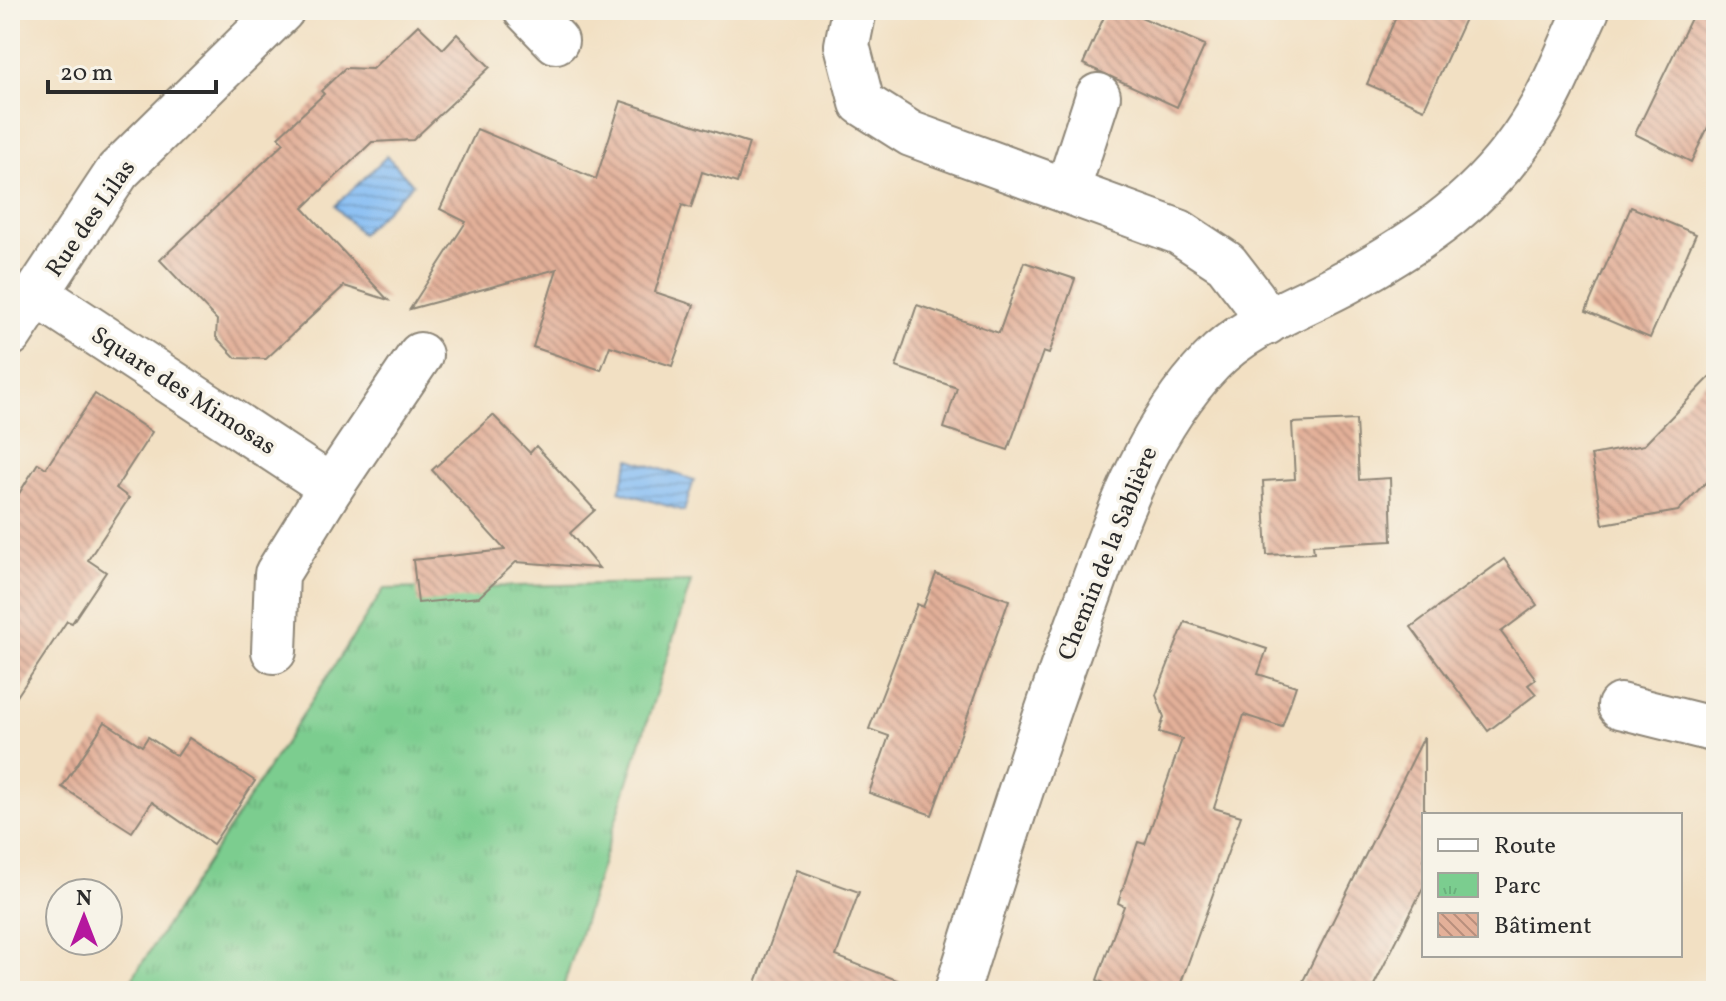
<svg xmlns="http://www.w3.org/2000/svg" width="1726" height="1001" font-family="Vollkorn,serif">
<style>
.park{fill:url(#park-tufts);stroke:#537c5d;stroke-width:2}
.water{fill:url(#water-rules);stroke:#577490;stroke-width:2}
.building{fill:url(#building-back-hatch)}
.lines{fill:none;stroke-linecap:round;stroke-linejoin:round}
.minor-casing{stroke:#8e8677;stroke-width:48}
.minor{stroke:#fff;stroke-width:44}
.labels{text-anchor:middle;stroke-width:7;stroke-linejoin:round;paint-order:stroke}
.street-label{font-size:24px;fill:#2b2b2b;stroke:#f7f3e8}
</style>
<defs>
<pattern id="park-tufts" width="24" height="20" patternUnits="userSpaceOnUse" patternTransform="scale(2)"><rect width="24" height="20" fill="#7bcd8f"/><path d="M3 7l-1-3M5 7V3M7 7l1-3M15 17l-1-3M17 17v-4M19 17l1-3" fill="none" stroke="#6ab07c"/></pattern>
<pattern id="water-rules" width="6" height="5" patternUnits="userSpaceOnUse" patternTransform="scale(2)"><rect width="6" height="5" fill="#83bcf4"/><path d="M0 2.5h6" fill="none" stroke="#6b99c6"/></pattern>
<pattern id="building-back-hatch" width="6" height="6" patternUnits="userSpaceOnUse" patternTransform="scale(2)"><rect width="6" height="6" fill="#e3b099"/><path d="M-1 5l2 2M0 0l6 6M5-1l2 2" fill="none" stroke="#b88f7d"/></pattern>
</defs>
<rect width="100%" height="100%" fill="#f7f3e8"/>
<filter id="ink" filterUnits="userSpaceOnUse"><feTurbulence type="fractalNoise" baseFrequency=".0125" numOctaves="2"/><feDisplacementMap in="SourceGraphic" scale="16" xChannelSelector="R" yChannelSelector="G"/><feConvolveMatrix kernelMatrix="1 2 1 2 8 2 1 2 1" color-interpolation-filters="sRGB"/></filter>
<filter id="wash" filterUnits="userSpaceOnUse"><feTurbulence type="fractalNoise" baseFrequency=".006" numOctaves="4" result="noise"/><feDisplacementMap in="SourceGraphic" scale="32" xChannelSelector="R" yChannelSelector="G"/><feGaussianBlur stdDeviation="1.8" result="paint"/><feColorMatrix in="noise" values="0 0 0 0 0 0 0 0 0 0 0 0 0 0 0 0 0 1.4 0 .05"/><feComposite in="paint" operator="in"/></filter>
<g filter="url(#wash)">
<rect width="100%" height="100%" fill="#f2e0c3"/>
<path class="park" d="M 691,582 L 562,991 L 124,991 L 384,589 Z"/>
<g class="water">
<path d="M 387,156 L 413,184 L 361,234 L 335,206 Z"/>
<path d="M 630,459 L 694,480 L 684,511 L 619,491 Z"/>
</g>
<g id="blocks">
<g class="building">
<path d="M 1107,10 L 1125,10 L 1205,45 L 1177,107 L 1083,64 Z"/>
<path d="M 1399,10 L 1469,10 L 1424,109 L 1367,84 Z"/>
<path d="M 1695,10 L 1716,10 L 1716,111 L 1691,162 L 1635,134 Z"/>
<path d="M 418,25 L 443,49 L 457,34 L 490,67 L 413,140 L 372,142 L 303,208 L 388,300 L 344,286 L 266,359 L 236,358 L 216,337 L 217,320 L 160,260 L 284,143 L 278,137 L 324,94 L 321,91 L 345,68 L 372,69 Z"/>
<path d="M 621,101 L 749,143 L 737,183 L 702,172 L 691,208 L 682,205 L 655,292 L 694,305 L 672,366 L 610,346 L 601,370 L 533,347 L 557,269 L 410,309 L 466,222 L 440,209 L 477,129 L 596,179 Z"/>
<path d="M 1631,207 L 1696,234 L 1650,338 L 1586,311 Z"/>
<path d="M 1024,262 L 1075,279 L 1049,354 L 1043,352 L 1008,450 L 944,428 L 957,388 L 896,367 L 917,305 L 999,333 Z"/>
<path d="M 1716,371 L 1716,472 L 1678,511 L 1603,524 L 1591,455 L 1644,445 Z"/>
<path d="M 95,394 L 152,432 L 116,488 L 129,498 L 88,560 L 106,572 L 72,623 L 67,621 L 10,707 L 10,508 L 38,463 L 46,468 Z"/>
<path d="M 493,415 L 530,453 L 536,446 L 595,510 L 570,533 L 599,568 L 516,562 L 479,597 L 418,603 L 413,560 L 505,550 L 432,470 Z"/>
<path d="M 1356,420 L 1359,480 L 1390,478 L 1392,541 L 1313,545 L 1314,553 L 1267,555 L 1263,481 L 1295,479 L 1292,423 Z"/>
<path d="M 1504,559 L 1537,605 L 1501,632 L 1536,679 L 1528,685 L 1536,694 L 1488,731 L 1411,627 Z"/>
<path d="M 936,574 L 1009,600 L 932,815 L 869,793 L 889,736 L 869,729 L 917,604 L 923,607 Z"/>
<path d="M 1185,622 L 1267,649 L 1258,674 L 1296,686 L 1282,727 L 1244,715 L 1214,808 L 1241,816 L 1178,991 L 1123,991 L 1097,980 L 1124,906 L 1118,903 L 1138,842 L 1145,844 L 1182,739 L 1159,732 L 1164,717 L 1156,695 Z"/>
<path d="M 105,722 L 142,746 L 148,737 L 177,756 L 189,738 L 255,781 L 213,844 L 152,802 L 132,832 L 62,787 Z"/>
<path d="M 1424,737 L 1424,886 L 1371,991 L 1298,991 Z"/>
<path d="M 797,870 L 859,892 L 836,956 L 917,988 L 916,991 L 753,991 Z"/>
</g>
</g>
</g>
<g filter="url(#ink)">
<use href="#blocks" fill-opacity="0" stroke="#8e8677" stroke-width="2"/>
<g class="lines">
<defs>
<g id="minor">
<path d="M 526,10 L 556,41"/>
<path d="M 854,10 L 847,45 L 862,103 L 911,134 L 1179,232 L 1226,263 L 1253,298 L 1266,323"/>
<path d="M 1067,191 L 1098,96"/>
<path d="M 37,294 L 331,487 L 277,574 L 274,651"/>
<path d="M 10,334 L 118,171 L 282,10"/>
<path d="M 331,487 L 420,355"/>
<path d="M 1620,706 L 1716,730"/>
<path d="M 957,991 C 997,863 1037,735 1084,609 C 1116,521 1145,431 1211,362 C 1247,324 1303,306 1348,281 C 1422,240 1484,199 1531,125 C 1554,90 1569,48 1587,10"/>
</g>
</defs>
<use href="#minor" class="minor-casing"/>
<use href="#minor" class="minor"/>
</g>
</g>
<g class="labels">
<g class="street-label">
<text transform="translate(90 218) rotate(-55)" y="8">Rue des Lilas</text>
<text transform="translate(184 390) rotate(33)" y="8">Square des Mimosas</text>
<text transform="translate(1107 553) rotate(-68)" y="8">Chemin de la Sablière</text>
</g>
</g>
<rect width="1726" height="1001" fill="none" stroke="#f7f3e8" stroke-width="40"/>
<rect x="1422" y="813" width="260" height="144" fill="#f7f3e8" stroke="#a5a39c" stroke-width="2"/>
<rect x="1438" y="839" width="40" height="12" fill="#ffffff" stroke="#a5a39c" stroke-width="2"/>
<text x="1494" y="853" font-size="24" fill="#2b2b2b">Route</text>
<rect x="1438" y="873" width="40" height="24" fill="url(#park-tufts)" stroke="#a5a39c" stroke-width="2"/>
<text x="1494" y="893" font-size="24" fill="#2b2b2b">Parc</text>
<rect x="1438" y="913" width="40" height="24" fill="url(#building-back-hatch)" stroke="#a5a39c" stroke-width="2"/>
<text x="1494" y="933" font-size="24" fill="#2b2b2b">Bâtiment</text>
<g transform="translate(84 917)"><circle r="38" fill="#f7f3e8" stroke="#a5a39c" stroke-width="2"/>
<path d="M0-6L14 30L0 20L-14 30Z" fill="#b5179e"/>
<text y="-12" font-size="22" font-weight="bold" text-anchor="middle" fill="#2b2b2b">N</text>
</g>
<path d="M48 80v12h168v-12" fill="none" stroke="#2b2b2b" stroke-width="4"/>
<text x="60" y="80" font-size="24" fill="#2b2b2b" stroke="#f7f3e8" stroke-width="6" paint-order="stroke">20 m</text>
</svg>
